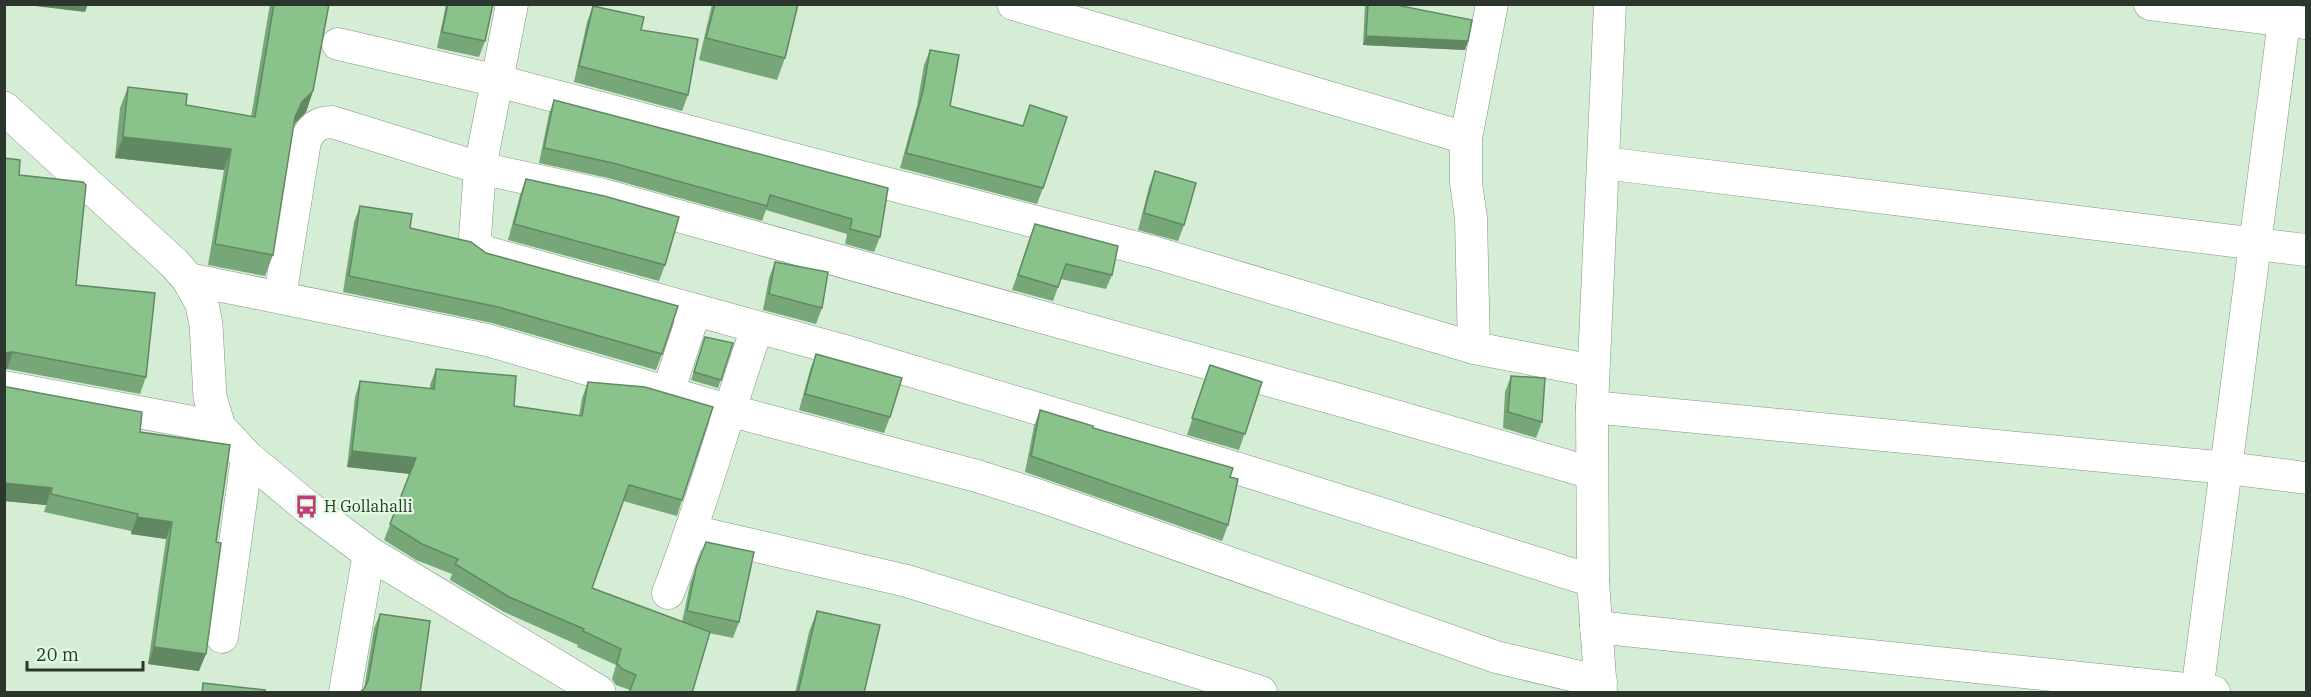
<svg xmlns="http://www.w3.org/2000/svg" width="2311" height="697" font-family="'IBM Plex Serif',serif">
<style>
.lines{fill:none;stroke-linecap:round;stroke-linejoin:round}
.minor-casing{stroke:#7f9780;stroke-width:33}
.tertiary-casing{stroke:#7f9780;stroke-width:34}
.minor{stroke:#fff;stroke-width:32}
.tertiary{stroke:#fff;stroke-width:33}
.wall{fill:#77a778}
.shaded-wall{fill:#618862}
.building{fill:#8ac28c;stroke:#618862;stroke-width:1.5}
.labels{text-anchor:middle;stroke-width:4.5;stroke-linejoin:round;paint-order:stroke}
.poi-label{font-size:16px;fill:#2c362d;stroke:#e1fbe1;text-anchor:start}
</style>
<rect width="100%" height="100%" fill="#d4edd4"/>
<g class="lines">
<defs>
<g id="minor">
<path d="M 512,4 L 480,168 L 475,237 L 478,246 L 485,252 L 848,352 L 1259,475 L 1593,581"/>
<path d="M 1013,4 L 1466,138"/>
<path d="M 2150,4 L 2306,23"/>
<path d="M 338,44 L 498,81 L 846,173 L 1153,252 L 1474,348 L 1593,371"/>
<path d="M 1604,163 L 2306,250"/>
<path d="M 188,279 L 487,340 L 728,410 L 977,476 L 1043,497 L 1496,657 L 1601,682"/>
<path d="M 280,297 L 305,141 C 311,128 318,122 332,122 L 480,168 L 603,195 L 1336,399 L 1592,473"/>
<path d="M 1474,348 L 1471,218 L 1466,183 L 1466,138 L 1492,4"/>
<path d="M 4,387 L 219,427"/>
<path d="M 668,392 L 695,310"/>
<path d="M 1592,407 L 2227,468 L 2306,478"/>
<path d="M 692,531 L 907,581 L 1261,692"/>
<path d="M 668,593 C 702,506 726,416 757,328"/>
<path d="M 1596,627 L 2214,692"/>
<path d="M 222,637 L 247,457"/>
<path d="M 345,692 L 369,553"/>
<path d="M 1601,692 L 1593,581 L 1592,407 L 1610,4"/>
<path d="M 2197,692 L 2284,21"/>
</g>
<path id="tertiary" d="M 4,108 L 174,263 L 188,279 L 202,304 L 206,325 L 210,397 L 219,427 L 247,457 L 306,506 L 369,553 L 599,692"/>
</defs>
<use href="#minor" class="minor-casing"/>
<use href="#tertiary" class="tertiary-casing"/>
<use href="#minor" class="minor"/>
<use href="#tertiary" class="tertiary"/>
</g>
<g class="wall">
<path d="M 270,4 L 329,4 L 313,91 L 306,112 L 294,125 L 273,255 L 265,276 L 208,265 L 224,170 L 115,158 L 120,108 L 128,87 L 186,105 L 251,117 Z"/>
<path d="M 446,4 L 493,4 L 485,41 L 479,57 L 437,48 Z"/>
<path d="M 712,4 L 798,4 L 785,58 L 777,80 L 699,60 Z"/>
<path d="M 1365,4 L 1401,4 L 1401,6 L 1468,41 L 1465,50 L 1363,45 Z"/>
<path d="M 593,6 L 641,30 L 688,95 L 682,111 L 574,82 L 587,22 Z"/>
<path d="M 930,50 L 950,106 L 1043,188 L 1037,204 L 900,168 L 917,106 L 924,65 Z"/>
<path d="M 554,100 L 888,188 L 880,237 L 874,252 L 845,244 L 847,234 L 766,210 L 762,221 L 608,178 L 539,163 L 549,114 Z"/>
<path d="M 1155,171 L 1184,225 L 1178,241 L 1138,230 L 1149,187 Z"/>
<path d="M 19,175 L 76,285 L 146,377 L 140,394 L 7,369 Z"/>
<path d="M 526,179 L 665,265 L 659,281 L 508,240 L 520,195 Z"/>
<path d="M 360,206 L 410,228 L 486,253 L 662,354 L 656,370 L 492,323 L 343,292 L 354,222 Z"/>
<path d="M 1035,224 L 1112,275 L 1106,289 L 1061,279 L 1053,301 L 1012,290 Z"/>
<path d="M 775,262 L 822,308 L 816,324 L 763,310 L 769,278 Z"/>
<path d="M 705,337 L 733,343 L 718,388 L 691,380 Z"/>
<path d="M 816,354 L 890,417 L 884,433 L 799,410 L 810,370 Z"/>
<path d="M 1210,365 L 1262,382 L 1239,450 L 1187,435 Z"/>
<path d="M 436,369 L 514,406 L 579,416 L 582,398 L 588,382 L 682,500 L 677,516 L 623,501 L 592,588 L 682,622 L 690,584 L 696,568 L 739,622 L 733,638 L 709,633 L 630,690 L 616,685 L 612,679 L 616,665 L 577,647 L 578,645 L 504,612 L 450,580 L 452,574 L 416,560 L 384,540 L 410,474 L 347,467 L 355,397 L 360,381 L 430,389 L 430,385 Z"/>
<path d="M 1511,376 L 1542,422 L 1536,438 L 1503,428 L 1505,392 Z"/>
<path d="M 4,386 L 140,432 L 230,445 L 199,671 L 148,664 L 166,539 L 131,534 L 131,531 L 44,512 L 46,505 L 4,501 Z"/>
<path d="M 1040,410 L 1093,428 L 1228,525 L 1222,541 L 1025,472 L 1034,426 Z"/>
<path d="M 817,611 L 864,693 L 795,693 L 809,632 Z"/>
<path d="M 380,614 L 420,693 L 364,689 L 374,628 Z"/>
</g>
<g class="shaded-wall">
<path d="M 18,4 L 88,4 L 85,12 Z"/>
<path d="M 1366,36 L 1468,41 L 1465,50 L 1363,45 Z"/>
<path d="M 313,91 L 306,112 L 295,123 L 287,138 L 295,117 L 302,102 Z"/>
<path d="M 123,137 L 231,149 L 224,170 L 115,158 Z"/>
<path d="M 13,352 L 7,369 L 4,370 L 4,353 Z"/>
<path d="M 352,451 L 416,458 L 411,474 L 347,467 Z"/>
<path d="M 4,483 L 52,488 L 46,505 L 4,501 Z"/>
<path d="M 137,517 L 172,522 L 166,539 L 131,534 Z"/>
<path d="M 154,647 L 206,654 L 199,671 L 148,664 Z"/>
</g>
<g class="building">
<path d="M 274,4 L 329,4 L 313,91 L 302,102 L 295,117 L 273,255 L 215,244 L 231,149 L 123,137 L 128,87 L 187,94 L 186,105 L 255,117 Z"/>
<path d="M 448,4 L 493,4 L 485,41 L 442,32 Z"/>
<path d="M 715,4 L 798,4 L 785,58 L 706,38 Z"/>
<path d="M 1368,4 L 1401,4 L 1401,6 L 1472,20 L 1468,41 L 1366,36 Z"/>
<path d="M 593,6 L 644,17 L 641,30 L 698,39 L 688,95 L 579,66 Z"/>
<path d="M 930,50 L 959,55 L 950,106 L 1023,126 L 1030,105 L 1067,117 L 1043,188 L 906,153 L 923,91 Z"/>
<path d="M 554,100 L 888,188 L 880,237 L 850,229 L 852,219 L 770,195 L 767,206 L 613,163 L 544,148 Z"/>
<path d="M 4,158 L 20,160 L 19,175 L 83,182 L 86,185 L 76,285 L 155,293 L 146,377 L 13,352 L 4,353 Z"/>
<path d="M 1155,171 L 1196,183 L 1184,225 L 1144,213 Z"/>
<path d="M 526,179 L 604,196 L 679,217 L 665,265 L 514,224 Z"/>
<path d="M 360,206 L 412,214 L 410,228 L 471,242 L 486,253 L 678,306 L 662,354 L 498,307 L 349,276 Z"/>
<path d="M 1035,224 L 1118,246 L 1112,275 L 1066,264 L 1058,287 L 1018,275 Z"/>
<path d="M 775,262 L 828,272 L 822,308 L 769,294 Z"/>
<path d="M 705,337 L 733,343 L 721,380 L 694,372 Z"/>
<path d="M 816,354 L 902,378 L 890,417 L 805,394 Z"/>
<path d="M 1210,365 L 1262,382 L 1245,434 L 1192,418 Z"/>
<path d="M 436,369 L 516,376 L 514,406 L 582,416 L 588,382 L 645,387 L 713,407 L 682,500 L 629,485 L 592,588 L 710,632 L 692,693 L 629,693 L 636,675 L 622,669 L 617,663 L 621,649 L 583,631 L 584,629 L 509,597 L 455,564 L 458,559 L 422,544 L 390,524 L 416,458 L 352,451 L 360,381 L 434,389 Z"/>
<path d="M 1511,376 L 1545,378 L 1542,422 L 1508,412 Z"/>
<path d="M 4,386 L 7,387 L 142,412 L 140,432 L 230,445 L 216,542 L 221,543 L 206,654 L 154,647 L 172,522 L 137,517 L 138,514 L 51,494 L 52,488 L 4,483 Z"/>
<path d="M 1040,410 L 1093,426 L 1093,428 L 1233,468 L 1230,477 L 1238,479 L 1228,525 L 1031,456 Z"/>
<path d="M 706,542 L 754,552 L 739,622 L 687,611 L 696,568 Z"/>
<path d="M 817,611 L 880,625 L 864,693 L 798,693 Z"/>
<path d="M 380,614 L 430,621 L 420,693 L 359,693 L 364,689 L 368,681 Z"/>
<path d="M 203,683 L 265,690 L 265,693 L 202,693 Z"/>
</g>
<defs>
<symbol id="bus-bare" viewBox="-9 -9 18 18"><path d="M-5-6H5V4H4V6H2V4H-2V6H-4V4H-5ZM-3.5-4V0h7V-4ZM-3.5 1.2v1.5H-2V1.2ZM2 1.2v1.5H3.5V1.2Z" fill="#c13b7b" stroke="#e1fbe1" stroke-width="2.5" paint-order="stroke"/></symbol>
</defs>
<g fill-rule="evenodd">
<use href="#bus-bare" x="290" y="490" width="33" height="33"/>
</g>
<g class="labels">
<g class="poi-label">
<text x="324" y="512">H Gollahalli</text>
</g>
</g>
<rect width="2311" height="697" fill="none" stroke="#2c362d" stroke-width="12"/>
<path d="M27 661v9h116v-9" fill="none" stroke="#2c362d" stroke-width="3"/>
<text x="36" y="661" font-size="18" fill="#2c362d" stroke="#e1fbe1" stroke-width="4.5" paint-order="stroke">20 m</text>
</svg>
